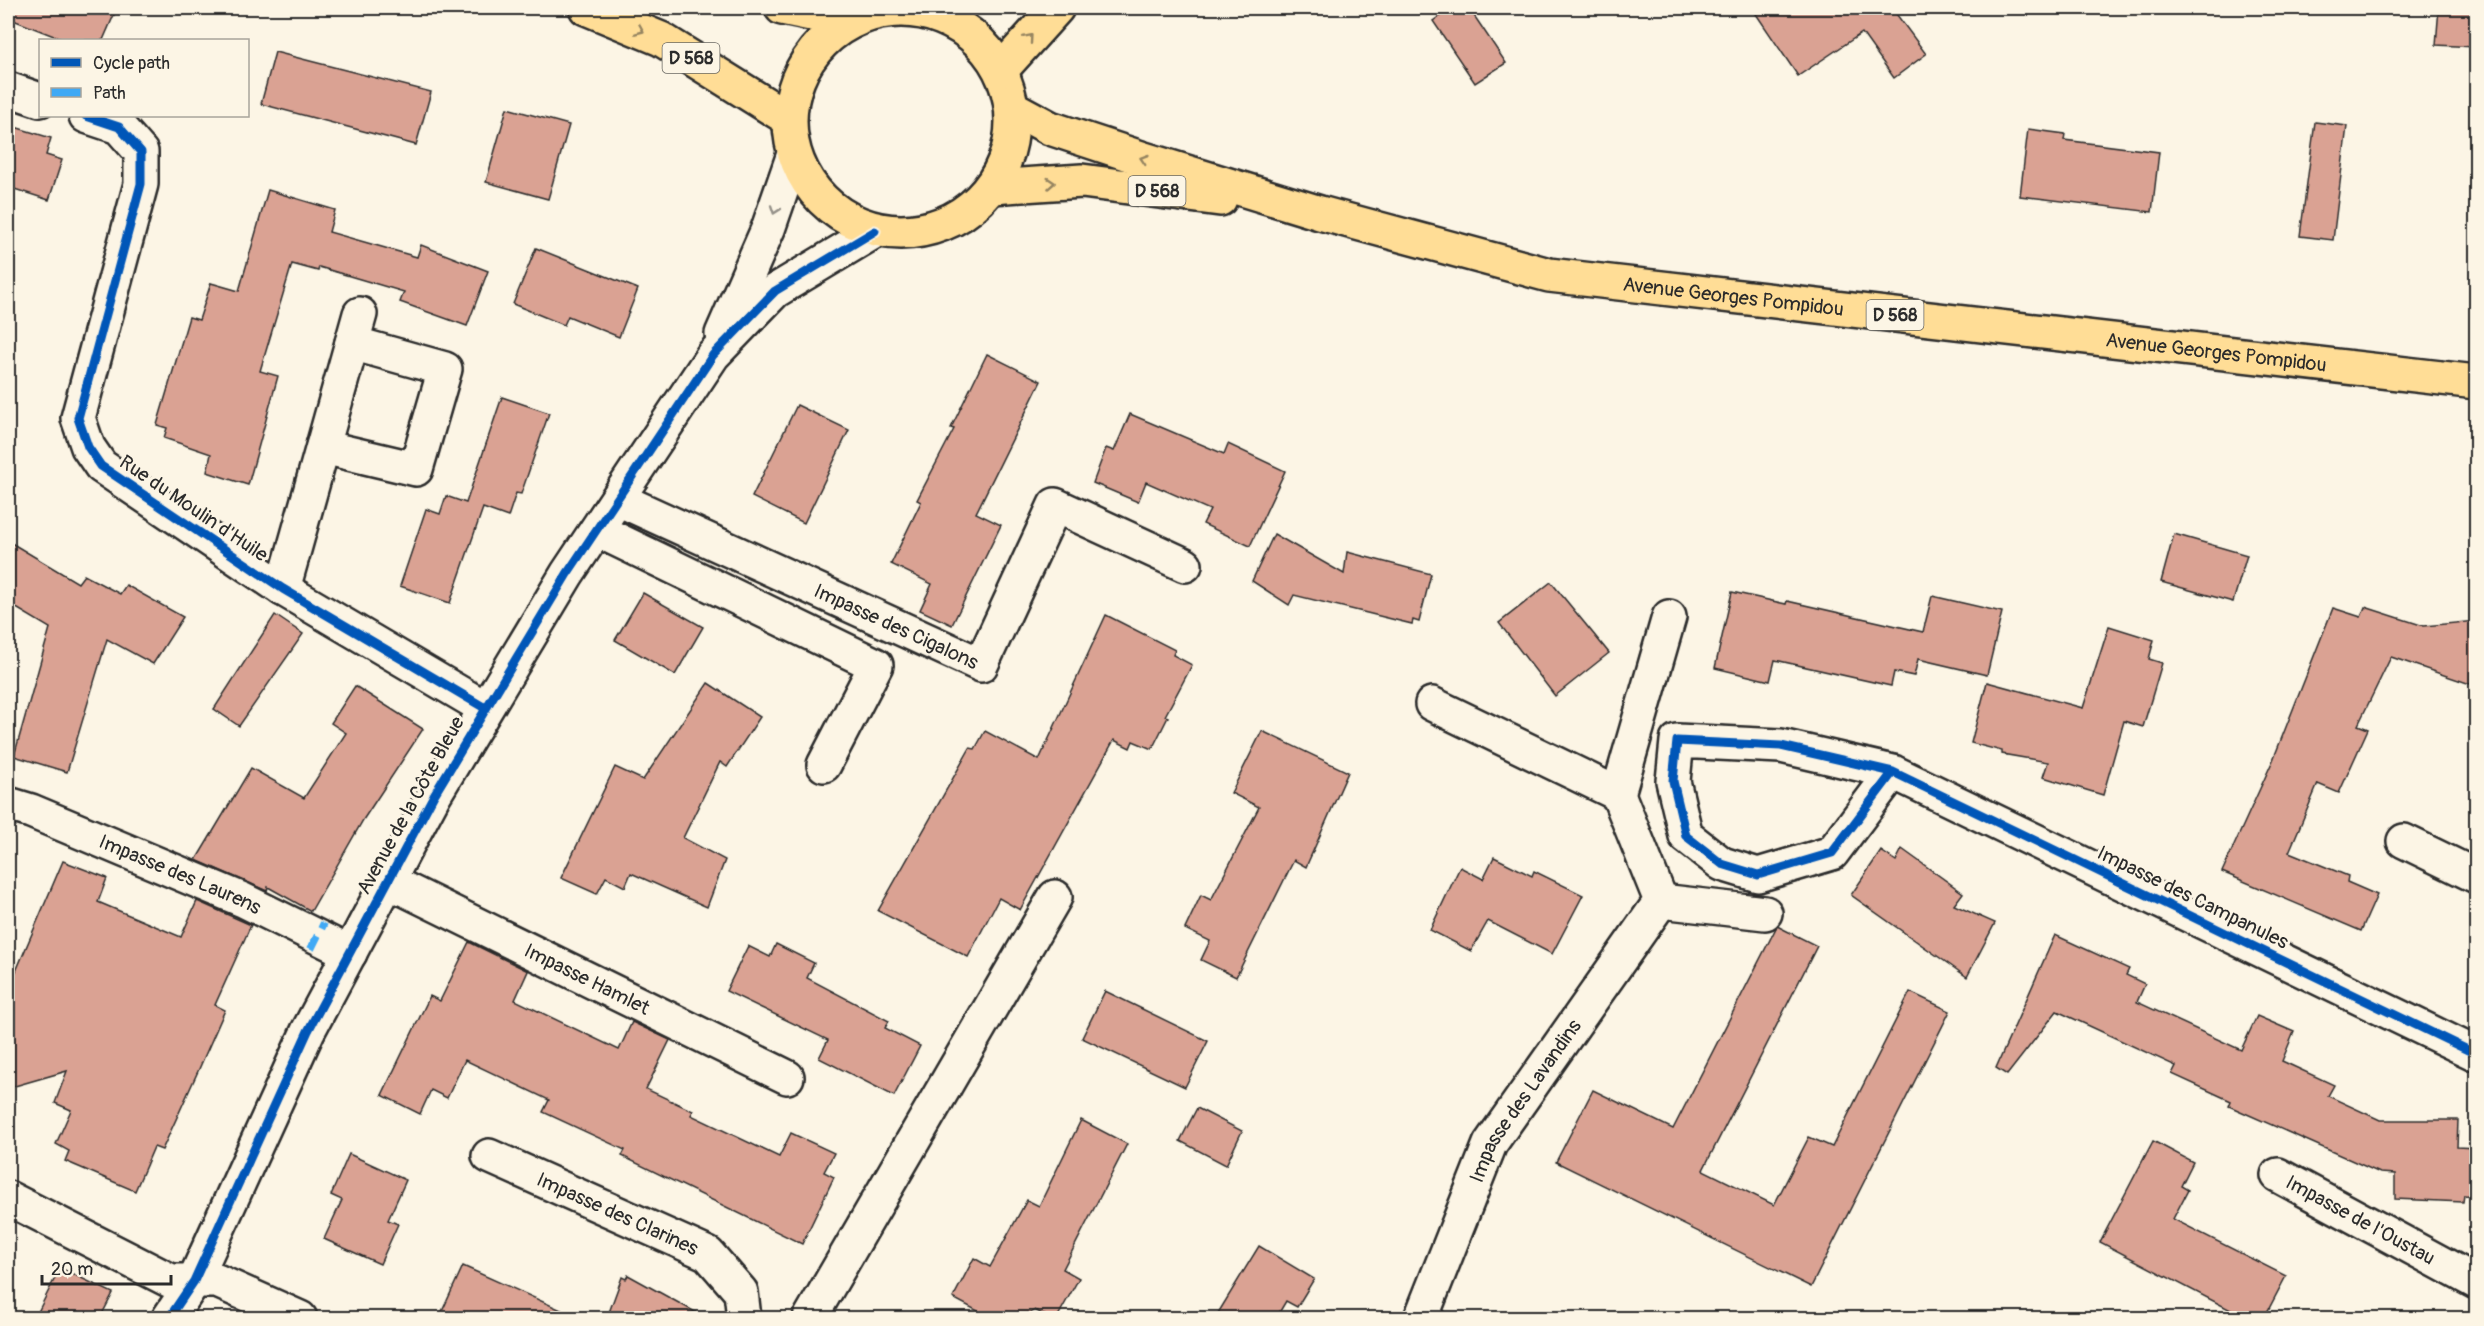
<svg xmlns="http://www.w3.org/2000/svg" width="2484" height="1326" font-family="Pangolin,sans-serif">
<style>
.building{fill:#daa293;stroke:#2b2b2b;stroke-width:1.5}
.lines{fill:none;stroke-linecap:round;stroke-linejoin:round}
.minor-casing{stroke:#2b2b2b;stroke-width:38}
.major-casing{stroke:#2b2b2b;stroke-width:38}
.minor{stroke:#fcf5e5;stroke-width:33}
.major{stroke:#ffdd96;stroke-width:33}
.quiet{stroke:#3fa9f5;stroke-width:8;stroke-dasharray:15 8;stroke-linecap:butt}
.cycleway-casing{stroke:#fcf5e5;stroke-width:13}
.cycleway{stroke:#0057b8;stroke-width:9}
.oneway{stroke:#958460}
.oneway2{stroke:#949088}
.labels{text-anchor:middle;stroke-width:6;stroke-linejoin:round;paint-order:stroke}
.shield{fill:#fcf5e5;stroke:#6a6863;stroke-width:1.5}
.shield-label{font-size:18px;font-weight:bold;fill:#2b2b2b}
.street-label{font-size:20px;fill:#2b2b2b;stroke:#fcf5e5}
</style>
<rect width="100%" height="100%" fill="#fcf5e5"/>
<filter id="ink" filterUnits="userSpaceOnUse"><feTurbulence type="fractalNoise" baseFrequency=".0167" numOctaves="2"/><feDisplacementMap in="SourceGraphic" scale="12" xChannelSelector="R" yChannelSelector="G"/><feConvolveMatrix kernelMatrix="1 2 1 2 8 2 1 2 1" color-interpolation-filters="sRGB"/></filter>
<g filter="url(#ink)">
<g class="building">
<path d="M 8,8 L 117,8 L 103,40 L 64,40 L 8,18 Z"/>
<path d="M 1451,8 L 1469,8 L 1506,63 L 1475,83 L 1433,21 Z"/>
<path d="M 1752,8 L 1899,8 L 1894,11 L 1926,54 L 1894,78 L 1862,33 L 1798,76 Z"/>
<path d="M 2439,8 L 2476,8 L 2476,47 L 2436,45 Z"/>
<path d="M 275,52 L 431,92 L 416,145 L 261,104 Z"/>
<path d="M 507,108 L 569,125 L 548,199 L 486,182 Z"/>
<path d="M 2315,122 L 2347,126 L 2333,240 L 2300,236 Z"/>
<path d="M 8,125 L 51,138 L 46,155 L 62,160 L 49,200 L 8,187 Z"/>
<path d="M 2028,129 L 2065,134 L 2064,140 L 2159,152 L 2152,212 L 2020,196 Z"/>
<path d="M 268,190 L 335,210 L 329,232 L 417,257 L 421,245 L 488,271 L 467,326 L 400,302 L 404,292 L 319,267 L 318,271 L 292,264 L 260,371 L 278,376 L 248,485 L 207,472 L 211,454 L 164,438 L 167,428 L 157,425 L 189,317 L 199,320 L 211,283 L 239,291 Z"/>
<path d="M 536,248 L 638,289 L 619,337 L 568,316 L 564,325 L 513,304 Z"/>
<path d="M 987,354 L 1041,381 L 976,513 L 1001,525 L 952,625 L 920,610 L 932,584 L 891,564 L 921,502 L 917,500 L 954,429 L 951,428 Z"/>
<path d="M 502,397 L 549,413 L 521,494 L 516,493 L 508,517 L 483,508 L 450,603 L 400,586 L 426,509 L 440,514 L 446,496 L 466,503 Z"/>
<path d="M 797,405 L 849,430 L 804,523 L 752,497 Z"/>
<path d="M 1130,414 L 1224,454 L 1228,444 L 1285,471 L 1250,546 L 1203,524 L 1210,510 L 1146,482 L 1138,502 L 1093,483 L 1106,448 L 1114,451 Z"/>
<path d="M 1274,534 L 1344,574 L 1347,552 L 1431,574 L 1419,622 L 1413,620 L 1412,624 L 1294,595 L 1289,605 L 1252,581 Z"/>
<path d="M 2174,534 L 2247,555 L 2233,602 L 2161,582 Z"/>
<path d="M 8,541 L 78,583 L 84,575 L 120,594 L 126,585 L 183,617 L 153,664 L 107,639 L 67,772 L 14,756 L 50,628 L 8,603 Z"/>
<path d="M 1551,582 L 1609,653 L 1555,696 L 1499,623 Z"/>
<path d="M 1732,592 L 1786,604 L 1787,601 L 1923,632 L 1932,596 L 2002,612 L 1987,675 L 1918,659 L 1914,676 L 1894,672 L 1891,686 L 1775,660 L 1770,681 L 1715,668 Z"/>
<path d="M 643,593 L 703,627 L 675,675 L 615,640 Z"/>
<path d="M 2365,607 L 2424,626 L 2476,621 L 2476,686 L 2391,657 L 2358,725 L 2368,729 L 2339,793 L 2318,784 L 2289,852 L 2348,876 L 2347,882 L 2377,895 L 2361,931 L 2222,872 L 2273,760 L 2333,608 L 2361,617 Z"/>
<path d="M 275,615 L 303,634 L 239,726 L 214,709 Z"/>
<path d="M 1106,615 L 1175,650 L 1173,655 L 1192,665 L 1165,716 L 1168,717 L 1152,749 L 1133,741 L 1130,748 L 1114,740 L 1020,910 L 999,898 L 968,957 L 878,911 L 970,748 L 975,749 L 985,731 L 1039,760 Z"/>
<path d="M 2109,626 L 2154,640 L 2149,659 L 2162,663 L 2143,727 L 2124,721 L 2103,795 L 2043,777 L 2048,762 L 2002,754 L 2002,751 L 1971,743 L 1987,682 L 2083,708 Z"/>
<path d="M 708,683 L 760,717 L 727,767 L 720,762 L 683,838 L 725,860 L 707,907 L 631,873 L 625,887 L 606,877 L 597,894 L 561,878 L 615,767 L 643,780 Z"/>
<path d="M 355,686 L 423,729 L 363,820 L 311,911 L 268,887 L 267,891 L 196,860 L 251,768 L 304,798 L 346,733 L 331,723 Z"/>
<path d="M 1262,731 L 1348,772 L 1306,867 L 1294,860 L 1236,977 L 1201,960 L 1210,941 L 1185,929 L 1201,895 L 1211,900 L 1259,807 L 1231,793 Z"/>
<path d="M 1902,849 L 1963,893 L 1954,905 L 1995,923 L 1967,977 L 1851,895 L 1881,851 L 1896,861 Z"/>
<path d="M 1494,857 L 1532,876 L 1534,871 L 1583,895 L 1552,954 L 1488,921 L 1471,951 L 1430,930 L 1460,867 L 1483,879 Z"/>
<path d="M 63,861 L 107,878 L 98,902 L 181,937 L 197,901 L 251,925 L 215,1005 L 225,1010 L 199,1069 L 162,1150 L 154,1147 L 135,1191 L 65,1161 L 69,1151 L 56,1144 L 71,1110 L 55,1103 L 67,1071 L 8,1088 L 8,990 Z"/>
<path d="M 1777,926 L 1817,946 L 1703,1170 L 1774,1205 L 1809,1137 L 1832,1147 L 1910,992 L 1950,1011 L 1811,1287 L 1556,1162 L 1593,1090 L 1673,1129 Z"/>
<path d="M 2055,935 L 2129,969 L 2126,975 L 2145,984 L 2137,1002 L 2241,1050 L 2257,1016 L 2294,1032 L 2282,1061 L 2334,1085 L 2328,1096 L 2380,1120 L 2458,1120 L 2457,1147 L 2476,1148 L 2476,1196 L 2464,1195 L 2463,1202 L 2395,1199 L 2395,1174 L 2380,1173 L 2229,1106 L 2231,1101 L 2172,1074 L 2176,1066 L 2057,1011 L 2007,1075 L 1996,1068 Z"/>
<path d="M 469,942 L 528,971 L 515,1000 L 619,1050 L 632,1022 L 670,1040 L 646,1089 L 693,1111 L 691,1115 L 779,1157 L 791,1133 L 834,1153 L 824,1172 L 834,1177 L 802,1244 L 622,1156 L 625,1150 L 543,1112 L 549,1100 L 465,1060 L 447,1098 L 431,1090 L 420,1114 L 382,1095 L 430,996 L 440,1001 Z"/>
<path d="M 776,944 L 814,963 L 807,978 L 889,1021 L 885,1028 L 920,1046 L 894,1096 L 819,1058 L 828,1040 L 726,991 L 748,946 L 770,957 Z"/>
<path d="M 1105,991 L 1208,1041 L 1185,1087 L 1082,1038 Z"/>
<path d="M 1197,1108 L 1242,1131 L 1226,1165 L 1180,1141 Z"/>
<path d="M 1081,1120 L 1127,1144 L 1063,1269 L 1079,1278 L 1057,1318 L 1050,1318 L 1035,1310 L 1022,1318 L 991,1318 L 953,1298 L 974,1258 L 990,1267 L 1027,1200 L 1039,1206 Z"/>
<path d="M 2153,1141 L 2193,1162 L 2181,1186 L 2188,1190 L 2173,1219 L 2286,1276 L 2264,1318 L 2246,1318 L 2100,1242 Z"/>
<path d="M 349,1154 L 406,1180 L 388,1220 L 398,1224 L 380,1264 L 324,1239 L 342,1200 L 331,1195 Z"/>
<path d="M 1259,1246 L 1314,1279 L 1297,1307 L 1286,1301 L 1276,1318 L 1215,1318 Z"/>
<path d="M 463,1266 L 579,1318 L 439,1318 Z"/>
<path d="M 60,1268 L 113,1293 L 100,1318 L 35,1318 Z"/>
<path d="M 628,1275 L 706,1318 L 607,1318 L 622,1277 L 626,1279 Z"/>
</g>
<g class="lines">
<defs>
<g id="minor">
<path d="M 8,89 L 40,100"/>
<path d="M 86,116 L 119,127 L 141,152 L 141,184 L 78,418 L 88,447 L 101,466 L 283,589 L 485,708"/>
<path d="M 722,334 L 768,229 L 794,154"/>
<path d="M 323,447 L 416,469 L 445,369 L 352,343"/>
<path id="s1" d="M 618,499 L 981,665 L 1055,505 L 1185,565"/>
<path d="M 597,530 L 876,665 L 824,765"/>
<path d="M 283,589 L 360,314"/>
<path d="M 1893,772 L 1832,853 L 1758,875 L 1722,864 L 1686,836 L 1673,781 L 1677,741 L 1781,746 L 1893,772 L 2476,1054"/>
<path d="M 1618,794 L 1669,617"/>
<path id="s2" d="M 8,804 L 31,811 L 243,900 L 350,953"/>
<path d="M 2404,841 L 2476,876"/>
<path id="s3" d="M 388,881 L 787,1077"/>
<path d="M 1661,901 L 1765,913"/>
<path id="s4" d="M 489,1156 L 708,1254 L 741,1292 L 744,1318"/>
<path id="s5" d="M 2278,1175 L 2476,1282"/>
<path d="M 8,1198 L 171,1281 L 217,1281 L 300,1318"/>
<path d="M 169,1318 L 194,1281 L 308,1031 L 434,795 L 567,574 L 713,355 L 775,291 L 875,231"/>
<path d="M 810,1318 L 1055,897"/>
<path id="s6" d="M 1421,1318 L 1490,1144 L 1661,901 L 1618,794 L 1432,704"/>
</g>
<g id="major">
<path d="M 586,8 L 661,39 L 789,119"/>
<path d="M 782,8 L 850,22"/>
<circle cx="901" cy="121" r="111"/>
<path d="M 1001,70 L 1057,8"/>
<path id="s7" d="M 1013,108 L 1050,128 L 1144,159 L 1320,213 L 1549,275 L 2476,382"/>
<path d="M 992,187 L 1082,181 L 1220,199"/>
</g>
</defs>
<use href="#minor" class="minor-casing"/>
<use href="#major" class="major-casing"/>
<use href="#minor" class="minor"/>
<use href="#major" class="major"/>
<path class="quiet" d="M 311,949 L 324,923"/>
<defs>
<g id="cycleway">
<path d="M 86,116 L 119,127 L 141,152 L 141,184 L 78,418 L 88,447 L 101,466 L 283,589 L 485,708"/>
<path d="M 1893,772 L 1832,853 L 1758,875 L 1722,864 L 1686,836 L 1673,781 L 1677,741 L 1781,746 L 1893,772 L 2476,1054"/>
<path d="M 169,1318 L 194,1281 L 308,1031 L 434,795 L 567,574 L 713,355 L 775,291 L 875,231"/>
</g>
</defs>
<use href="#cycleway" class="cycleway-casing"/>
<use href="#cycleway" class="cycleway"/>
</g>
<defs><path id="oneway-chevron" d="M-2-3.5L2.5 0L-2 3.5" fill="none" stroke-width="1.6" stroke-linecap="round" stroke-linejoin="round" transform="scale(1.5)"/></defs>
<g class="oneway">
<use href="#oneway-chevron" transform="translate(640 30) rotate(23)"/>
<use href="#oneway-chevron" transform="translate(1029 38) rotate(-49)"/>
<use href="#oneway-chevron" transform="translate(1144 159) rotate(-162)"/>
<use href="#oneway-chevron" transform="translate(1051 183) rotate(-4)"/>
</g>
<use class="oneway2" href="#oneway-chevron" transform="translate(775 210) rotate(109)"/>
</g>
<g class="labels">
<g class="shield">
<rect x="662.5" y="43" width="57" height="30" rx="4.5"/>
<rect x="1128.5" y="176" width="57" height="30" rx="4.5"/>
<rect x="1866.5" y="300" width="57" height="30" rx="4.5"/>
</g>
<g class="shield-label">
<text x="691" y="64">D 568</text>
<text x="1157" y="197">D 568</text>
<text x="1895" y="321">D 568</text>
</g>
<g class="street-label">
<text dy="7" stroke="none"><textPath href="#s7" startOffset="748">Avenue Georges Pompidou</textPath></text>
<text dy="7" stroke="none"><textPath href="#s7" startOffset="1234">Avenue Georges Pompidou</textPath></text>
<text transform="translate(194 508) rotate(34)" y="7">Rue du Moulin d'Huile</text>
<text dy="7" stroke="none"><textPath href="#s1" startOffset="306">Impasse des Cigalons</textPath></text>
<text transform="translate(410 805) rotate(-61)" y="7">Avenue de la Côte Bleue</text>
<text dy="7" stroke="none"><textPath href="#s2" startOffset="186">Impasse des Laurens</textPath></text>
<text transform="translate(2193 897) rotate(26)" y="7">Impasse des Campanules</text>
<text dy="7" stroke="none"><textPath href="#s3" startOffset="222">Impasse Hamlet</textPath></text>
<text dy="7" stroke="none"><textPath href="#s6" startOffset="242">Impasse des Lavandins</textPath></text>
<text dy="7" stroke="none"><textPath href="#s4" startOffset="141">Impasse des Clarines</textPath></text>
<text dy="7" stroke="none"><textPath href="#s5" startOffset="94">Impasse de l'Oustau</textPath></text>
</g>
</g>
<rect width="2484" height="1326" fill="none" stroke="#fcf5e5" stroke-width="30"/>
<rect x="15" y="15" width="2454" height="1296" fill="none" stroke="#2b2b2b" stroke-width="2" filter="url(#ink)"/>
<rect x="39" y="39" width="210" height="78" fill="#fcf5e5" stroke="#a8a49b" stroke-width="1.5"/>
<rect x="51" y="58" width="30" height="9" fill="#0057b8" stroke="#a8a49b" stroke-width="1.5"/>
<text x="93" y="69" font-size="18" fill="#2b2b2b">Cycle path</text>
<rect x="51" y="88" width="30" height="9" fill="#3fa9f5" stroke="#a8a49b" stroke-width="1.5"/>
<text x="93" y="99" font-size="18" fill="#2b2b2b">Path</text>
<path d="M42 1275v9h129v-9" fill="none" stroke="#2b2b2b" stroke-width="3"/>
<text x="51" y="1275" font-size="18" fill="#2b2b2b" stroke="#fcf5e5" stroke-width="4.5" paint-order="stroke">20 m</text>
</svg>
